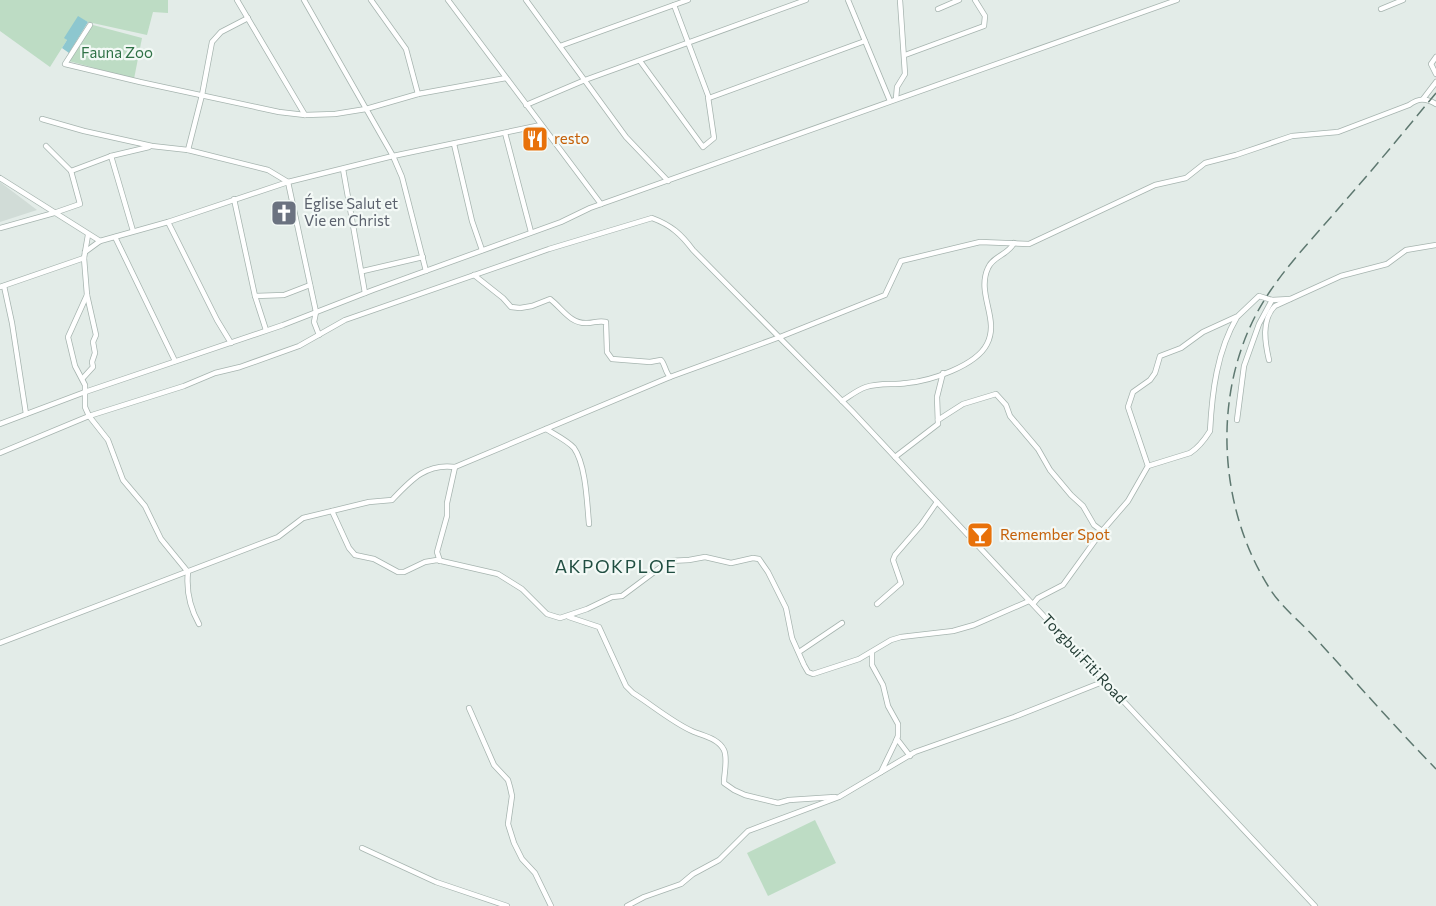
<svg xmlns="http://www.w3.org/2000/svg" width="1436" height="906" font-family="Commissioner,sans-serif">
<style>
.built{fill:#d1dcd7}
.green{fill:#bddcc4}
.water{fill:#8dc7cf}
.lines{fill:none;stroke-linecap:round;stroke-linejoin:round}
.minor-casing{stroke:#a6b4af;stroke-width:6}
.minor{stroke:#fff;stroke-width:4.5}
.rail{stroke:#5e7870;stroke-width:1.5;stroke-dasharray:12 6;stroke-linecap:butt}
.labels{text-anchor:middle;stroke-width:4.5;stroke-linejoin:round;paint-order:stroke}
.park-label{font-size:15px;fill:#2f7246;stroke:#f3f9f6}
.food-label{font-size:15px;fill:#c56008;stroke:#f3f9f6;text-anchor:start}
.worship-label{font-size:15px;fill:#5b616d;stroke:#f3f9f6;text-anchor:start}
.street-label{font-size:15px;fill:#233d35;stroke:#f3f9f6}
.quarter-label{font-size:18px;letter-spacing:1.5px;fill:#204e41;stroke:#f3f9f6}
</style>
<rect width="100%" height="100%" fill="#e3ece8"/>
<path class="built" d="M 0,182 L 37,210 L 0,222 Z"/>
<g class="green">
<path d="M 0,0 L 168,0 L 168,13 L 153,12 L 147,35 L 88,22 L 78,17 L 65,38 L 67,40 L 50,67 L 0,31 Z"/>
<path d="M 93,25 L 142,38 L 134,79 L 69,61 Z"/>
<path d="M 815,820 L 836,863 L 768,896 L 747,853 Z"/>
</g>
<path class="water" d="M 78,16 L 88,22 L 69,53 L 62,48 L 67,40 L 64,38 Z"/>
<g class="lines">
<defs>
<g id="minor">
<path d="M 237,0 L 305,115"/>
<path d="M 304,0 L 393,156 L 402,177 L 426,271"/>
<path d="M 371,0 L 406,49 L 418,94"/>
<path d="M 448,0 L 601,204"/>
<path d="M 526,0 L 626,137 L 668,181"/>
<path d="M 848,0 L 890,101"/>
<path d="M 674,5 L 709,98 L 865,41"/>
<path d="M 938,9 L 959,0"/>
<path d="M 1381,9 L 1403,0"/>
<path d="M 90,25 L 65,64 L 140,82 L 279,112 L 305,115 L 335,114 L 366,109 L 418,94 L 506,78"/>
<path d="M 560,46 L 688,0"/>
<path d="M 905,55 L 984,26 L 985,16 L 975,0"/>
<path d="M 1436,57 L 1431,64 L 1436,74"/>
<path d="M 640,61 L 703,147 L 714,138 L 708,97"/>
<path d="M 896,99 L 897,87 L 905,74 L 900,0"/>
<path d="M 1423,99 L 1436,82"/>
<path d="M 526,105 L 585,80 L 806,0"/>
<path d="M 42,119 L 84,131 L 152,146 L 188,150 L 268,170 L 288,182 L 316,312 L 314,322 L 319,335"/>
<path d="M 505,133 L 531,232"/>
<path d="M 454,144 L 472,221 L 482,250"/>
<path d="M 188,150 L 202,95 L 212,42 L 221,32 L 248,18"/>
<path d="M 111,156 L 133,231"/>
<path d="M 343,169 L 365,293"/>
<path d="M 71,171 L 111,156 L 149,147"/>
<path d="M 0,178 L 100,241"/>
<path d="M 234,199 L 255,296 L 266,330"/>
<path d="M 168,222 L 217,320 L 231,343"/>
<path d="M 0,228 L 54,213 L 80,204 L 71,171 L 46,146"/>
<path d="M 115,237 L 175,361"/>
<path d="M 85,252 L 100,241 L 168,222 L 288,182 L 393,156 L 541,125"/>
<path d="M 363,271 L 423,257"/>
<path d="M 474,275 L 503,298 L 511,307 L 520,308 L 532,306 L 550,299 C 562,308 570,324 587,323 C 594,323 599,320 606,322 L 607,352 L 612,359 L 650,362 L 661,360 C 665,364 665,372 670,377"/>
<path d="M 4,286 L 12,323 L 26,414"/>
<path d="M 0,287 L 84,258"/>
<path d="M 87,295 L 68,337 L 75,366 L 85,385 L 85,407 L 89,416 L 108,440 L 123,480 L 145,506 L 161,539 L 188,572 C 186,591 190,608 199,624"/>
<path d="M 255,296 L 284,295 L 310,285"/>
<path d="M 1269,360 C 1265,343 1261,320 1275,306 L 1341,276 L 1387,264 L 1406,250 L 1436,245"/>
<path d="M 83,378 L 93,367 L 92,362 L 95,353 L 93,342 L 96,335 L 87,295 L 84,258 L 88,235"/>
<path d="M 842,401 C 850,396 857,390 866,387 C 879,383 894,385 907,383 C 930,381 976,366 987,344 C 1000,319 976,294 988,268 C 993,256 1008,255 1014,243"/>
<path d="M 938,420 L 963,404 L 996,394 L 1006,405 L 1010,416 L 1038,449 L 1050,470 L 1071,495 L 1083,506 L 1094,525 L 1102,531"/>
<path d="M 1237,420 L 1244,366 L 1259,324 L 1272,300"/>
<path d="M 0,424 L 85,392 L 283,325 L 373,290 L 561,222 L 590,208 L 1177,0"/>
<path d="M 546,429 C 554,434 568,441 574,448 C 586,465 587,503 589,524"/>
<path d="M 0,453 L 89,416 L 184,386 L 215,373 L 240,367 L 299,346 L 345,320 L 549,249 L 652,218 C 671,225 681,234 693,250 L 852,411 L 1315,906"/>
<path d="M 895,457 L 938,424 L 937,397 L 943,373"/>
<path d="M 1148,466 L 1190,453 C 1198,448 1205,439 1210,431 C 1212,392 1217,351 1237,317"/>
<path d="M 332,511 L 349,548 L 355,555 L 374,559 L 398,572 L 404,572 L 425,562 L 437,560 L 498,574 L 522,589 L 547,614 L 560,618 L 587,609 L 612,597 L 622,596 L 669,561 L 689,560 L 705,557 L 731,563 L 753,558 L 759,559 L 768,572 L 786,608 L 792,638 L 804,665 L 808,672 L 813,674 L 859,659 L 891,640 L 901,637 L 953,631 L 974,625 L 1029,601"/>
<path d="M 440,561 L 437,552 L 447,516 L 447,503 L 455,467"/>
<path d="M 877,604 L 901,583 L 893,560 L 895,555 L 921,525 L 937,502"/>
<path d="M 1033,604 L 1038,598 L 1063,585 L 1102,531 L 1128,501 L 1148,466 L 1128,407 L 1133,392 L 1150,380 L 1155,373 L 1160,356 L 1181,348 L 1203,332 L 1238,316 L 1259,296 L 1272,300 L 1290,299"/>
<path d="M 569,617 L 599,627 L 626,686 L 633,693 C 652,705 672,722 692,731 C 703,736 718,738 724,750 C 728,759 724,773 724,783 L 734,790 L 745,795 L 778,803 L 789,800 L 835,797"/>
<path d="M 0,643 L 278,537 L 303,518 L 369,502 L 392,500 C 411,480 426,463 455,467 L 670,377 L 780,337 L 885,295 L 901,261 L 980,242 L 1029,244 L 1155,185 L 1186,178 L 1205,163 L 1236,155 L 1292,136 L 1338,132 L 1409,105 C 1419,98 1425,98 1436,104"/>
<path d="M 799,652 L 842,623"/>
<path d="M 872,653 L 872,665 L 883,685 L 888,706 L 898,724 L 898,736 L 895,743 L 881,772"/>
<path d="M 469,708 L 494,765 L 508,780 L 510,787 L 512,796 L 508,824 L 514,843 L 522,859 L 535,873 L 551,906"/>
<path d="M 897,739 L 910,756"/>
<path d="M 362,848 L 436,882 L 507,906"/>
<path d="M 627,906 L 644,897 L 681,884 L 693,874 L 719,860 L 748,831 L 839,797 L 915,752 L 1014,717 L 1105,681"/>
</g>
</defs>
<use href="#minor" class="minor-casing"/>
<use href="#minor" class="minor"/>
<path class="rail" d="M 1436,93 C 1406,129 1376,166 1345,201 C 1318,233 1287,264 1265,299 C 1211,385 1216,505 1270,589 C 1282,608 1301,622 1316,639 C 1356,682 1395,727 1436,769"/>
</g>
<defs>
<symbol id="restaurant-square" viewBox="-11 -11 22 22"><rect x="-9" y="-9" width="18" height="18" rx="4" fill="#e8710a" stroke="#f3f9f6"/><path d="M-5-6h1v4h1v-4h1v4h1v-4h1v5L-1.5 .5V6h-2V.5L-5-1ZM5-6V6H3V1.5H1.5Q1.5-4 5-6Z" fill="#fff"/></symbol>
<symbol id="church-square" viewBox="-11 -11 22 22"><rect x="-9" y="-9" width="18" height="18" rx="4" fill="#6b7280" stroke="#f3f9f6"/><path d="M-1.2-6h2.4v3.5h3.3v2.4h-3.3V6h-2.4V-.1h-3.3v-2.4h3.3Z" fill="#fff"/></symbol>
<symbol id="bar-square" viewBox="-11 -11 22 22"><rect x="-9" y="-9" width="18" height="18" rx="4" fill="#e8710a" stroke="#f3f9f6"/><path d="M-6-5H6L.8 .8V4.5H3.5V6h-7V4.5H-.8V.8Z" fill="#fff"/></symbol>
</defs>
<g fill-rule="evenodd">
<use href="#restaurant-square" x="520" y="124" width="30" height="30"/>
<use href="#church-square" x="269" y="198" width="30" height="30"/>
<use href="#bar-square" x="965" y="520" width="30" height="30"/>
</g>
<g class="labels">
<g class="park-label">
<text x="117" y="58">Fauna Zoo</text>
</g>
<g class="food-label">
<text x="554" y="144">resto</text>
<text x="1000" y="540">Remember Spot</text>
</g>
<g class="worship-label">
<text x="304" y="209">Église Salut et<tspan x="304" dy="17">Vie en Christ</tspan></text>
</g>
<g class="street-label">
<text transform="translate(1084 659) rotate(47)" y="5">Torgbui Fiti Road</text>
</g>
<g class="quarter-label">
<text x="616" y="573">AKPOKPLOE</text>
</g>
</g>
</svg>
